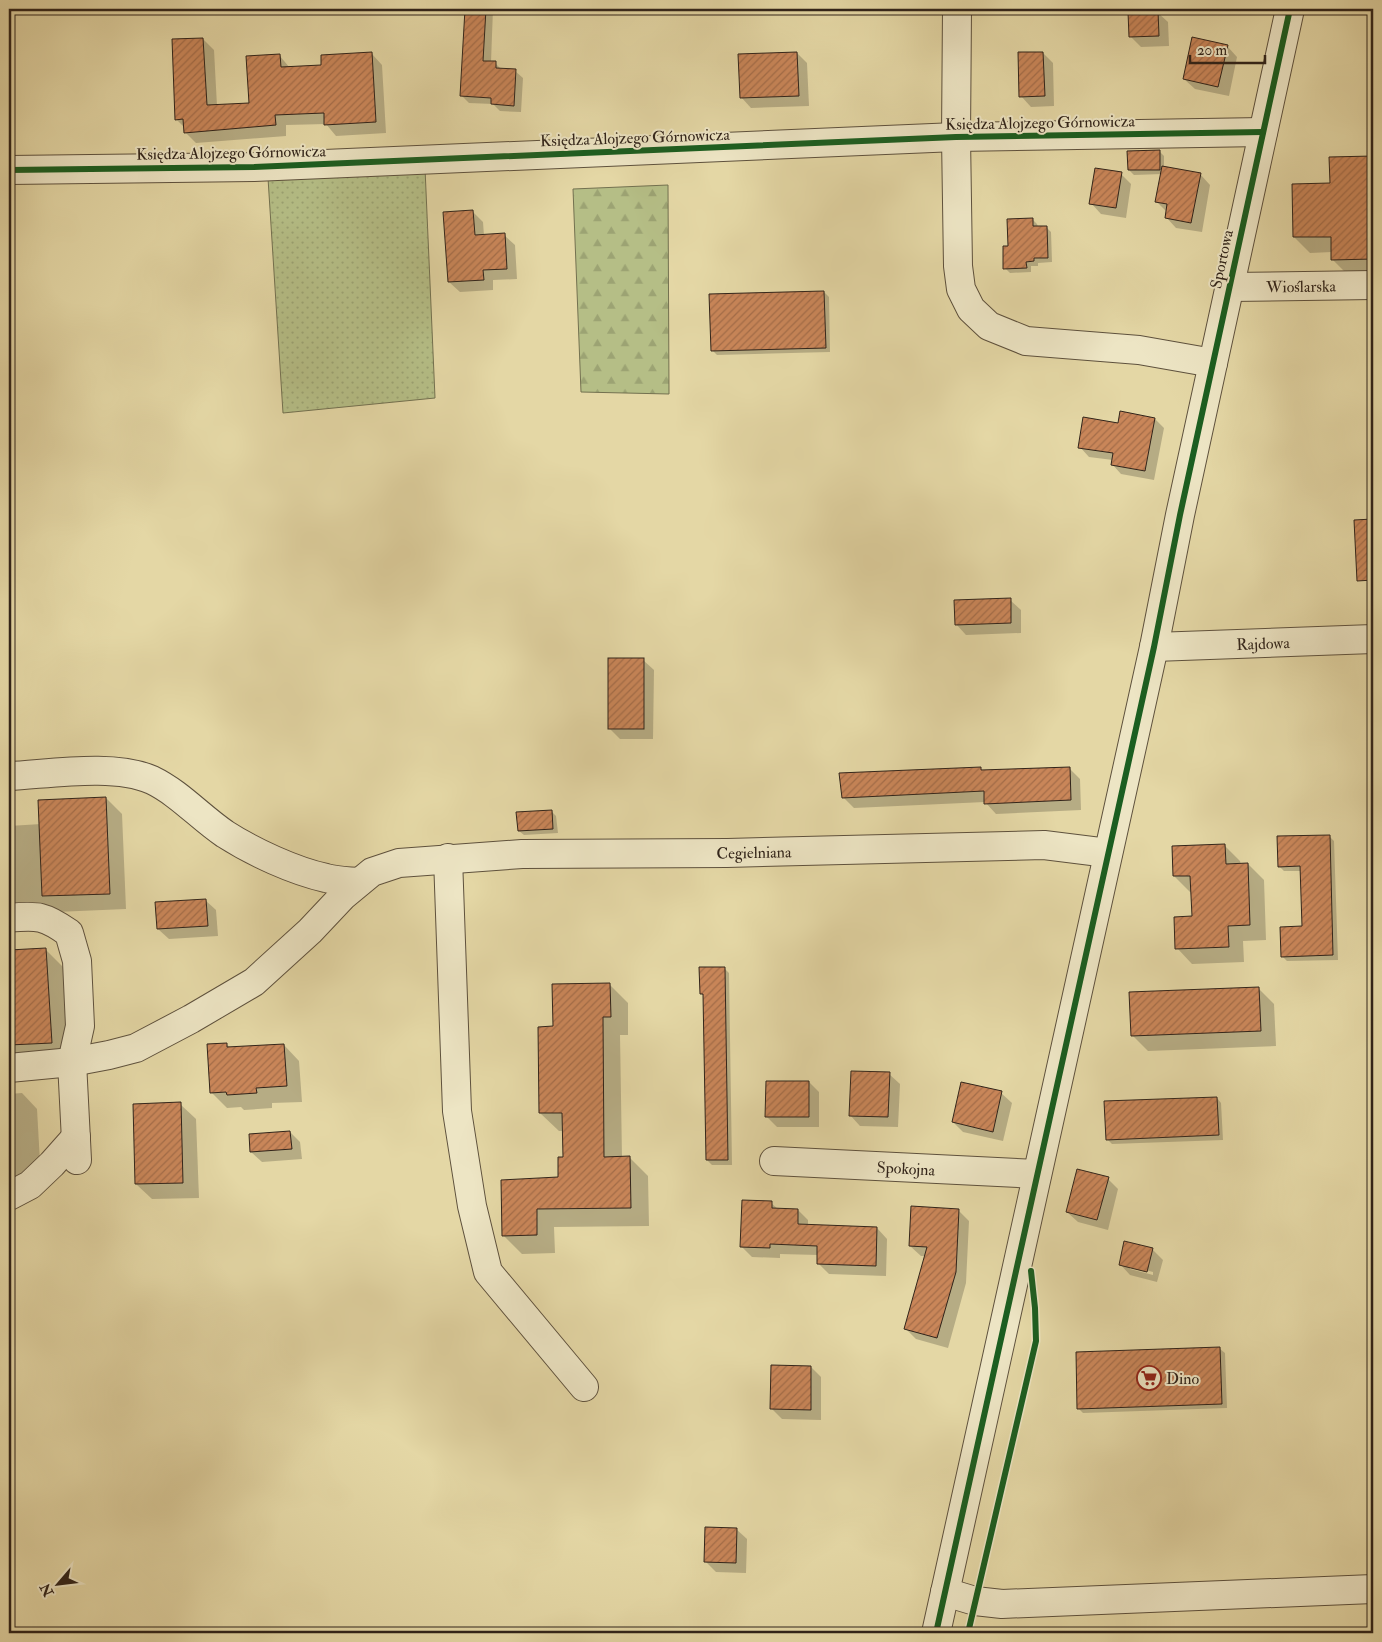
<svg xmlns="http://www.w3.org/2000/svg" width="1382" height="1642" font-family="'IM FELL Double Pica',serif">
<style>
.grass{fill:url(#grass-dots);stroke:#737150}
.forest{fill:url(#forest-firs);stroke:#737150}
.shadow{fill:#0003;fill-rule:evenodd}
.building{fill:url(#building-hatch);stroke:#31241a}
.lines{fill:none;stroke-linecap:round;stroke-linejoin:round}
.minor-casing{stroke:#5e513d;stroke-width:30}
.minor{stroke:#ede5c4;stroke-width:28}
.cycleway-casing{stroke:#ede5c4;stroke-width:9}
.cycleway{stroke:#1b5e20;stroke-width:6}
.labels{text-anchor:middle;stroke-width:4;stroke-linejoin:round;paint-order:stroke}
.street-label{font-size:16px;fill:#31241a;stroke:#ede5c4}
.poi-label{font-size:16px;fill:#31241a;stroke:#ede5c4;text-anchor:start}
</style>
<defs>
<pattern id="grass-dots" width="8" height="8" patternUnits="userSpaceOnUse" patternTransform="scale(1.25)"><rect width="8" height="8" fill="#b5be86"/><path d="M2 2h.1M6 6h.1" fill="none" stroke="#9ca373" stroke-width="1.8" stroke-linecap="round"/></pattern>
<pattern id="forest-firs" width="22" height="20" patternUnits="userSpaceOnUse" patternTransform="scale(1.25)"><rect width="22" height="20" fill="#b5be86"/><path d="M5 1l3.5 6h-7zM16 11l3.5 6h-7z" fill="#9ca373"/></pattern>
<pattern id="building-hatch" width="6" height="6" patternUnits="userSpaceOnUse" patternTransform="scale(1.25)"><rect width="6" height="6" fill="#c98659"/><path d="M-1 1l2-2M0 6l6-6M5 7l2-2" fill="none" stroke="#a46d49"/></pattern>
</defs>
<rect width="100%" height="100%" fill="#e4d7a5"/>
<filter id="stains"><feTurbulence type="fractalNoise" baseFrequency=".004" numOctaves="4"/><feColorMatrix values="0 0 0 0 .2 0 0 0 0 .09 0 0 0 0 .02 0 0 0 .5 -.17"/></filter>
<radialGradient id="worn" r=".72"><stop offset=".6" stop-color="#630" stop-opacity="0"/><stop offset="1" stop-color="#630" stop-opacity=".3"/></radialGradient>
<path class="grass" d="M 425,168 L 435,398 L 283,413 L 268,178 Z"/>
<path class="forest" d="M 668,185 L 669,394 L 581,392 L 573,189 Z"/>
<g class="shadow">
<path d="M 467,9 L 493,9 L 491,62 L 495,63 L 502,70 L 515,71 L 523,78 L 521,112 L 500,111 L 493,104 L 469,103 L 461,95 Z"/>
<path d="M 1157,12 L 1168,22 L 1169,46 L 1141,47 L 1130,36 Z"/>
<path d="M 203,39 L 214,50 L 217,106 L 251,104 L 279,55 L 290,68 L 322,66 L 372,54 L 382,65 L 386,133 L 336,136 L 326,124 L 286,125 L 286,136 L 196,143 L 185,132 L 185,128 L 176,119 Z"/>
<path d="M 1227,46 L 1237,57 L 1229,96 L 1195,89 L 1184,79 Z"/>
<path d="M 797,53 L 807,63 L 809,106 L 751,108 L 741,97 Z"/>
<path d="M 1043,53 L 1053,63 L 1054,106 L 1031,107 L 1021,96 Z"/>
<path d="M 1372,62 L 1373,62 L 1373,121 L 1372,120 Z"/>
<path d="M 1160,152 L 1164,156 L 1164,167 L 1200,174 L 1210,185 L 1202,232 L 1176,228 L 1166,217 L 1167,212 L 1157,202 L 1162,174 L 1134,175 L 1129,170 Z"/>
<path d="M 1373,157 L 1373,275 L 1348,275 L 1333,260 L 1332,252 L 1310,253 L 1294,237 L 1331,185 L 1331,158 Z"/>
<path d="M 1121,174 L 1131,184 L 1126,218 L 1101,214 L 1091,203 Z"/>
<path d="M 473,212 L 483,222 L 484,236 L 504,235 L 515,245 L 517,279 L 493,280 L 493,290 L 460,292 L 449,282 Z"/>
<path d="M 1033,220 L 1037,224 L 1038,227 L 1046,227 L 1051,232 L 1052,262 L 1038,263 L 1038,266 L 1031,266 L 1031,272 L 1010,273 L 1005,268 L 1009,247 Z"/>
<path d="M 824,292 L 829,297 L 830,352 L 717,355 L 712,350 Z"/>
<path d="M 1155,419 L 1164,428 L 1154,480 L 1121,474 L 1112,464 L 1113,460 L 1089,457 L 1080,447 L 1119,424 Z"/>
<path d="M 1373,520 L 1373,575 L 1355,521 Z"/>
<path d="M 1010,600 L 1021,610 L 1021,633 L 966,635 L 956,624 Z"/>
<path d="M 643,660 L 654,670 L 653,739 L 620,739 L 609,728 Z"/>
<path d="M 980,768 L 984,771 L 1069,768 L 1080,779 L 1081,810 L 996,814 L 985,802 L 854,808 L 843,797 Z"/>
<path d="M 106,798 L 122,814 L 126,909 L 9,914 L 9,826 L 41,824 Z"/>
<path d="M 551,811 L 556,816 L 558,833 L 524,835 L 519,831 Z"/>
<path d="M 1329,836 L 1334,841 L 1338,960 L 1287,961 L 1282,956 L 1304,927 L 1302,871 L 1284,871 L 1279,866 Z"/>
<path d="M 1225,846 L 1240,861 L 1241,865 L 1248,864 L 1264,880 L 1266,940 L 1243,941 L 1244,962 L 1192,964 L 1177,948 L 1193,918 L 1192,892 L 1190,892 L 1174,876 Z"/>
<path d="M 205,900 L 216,910 L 218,936 L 169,939 L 158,929 Z"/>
<path d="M 45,949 L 66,970 L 72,1063 L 9,1067 L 9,951 Z"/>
<path d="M 724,968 L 729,973 L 732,1165 L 712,1165 L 707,1160 L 704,996 L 701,993 Z"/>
<path d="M 610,985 L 628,1003 L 628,1035 L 620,1035 L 622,1158 L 630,1158 L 648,1176 L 649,1226 L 554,1227 L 555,1253 L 522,1254 L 504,1236 L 559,1179 L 564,1158 L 564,1131 L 559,1131 L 540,1113 L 554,1028 Z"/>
<path d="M 1258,988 L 1274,1004 L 1276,1046 L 1148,1051 L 1132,1035 Z"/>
<path d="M 226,1044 L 231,1048 L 284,1045 L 299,1061 L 302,1102 L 272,1103 L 272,1108 L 244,1110 L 241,1107 L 227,1108 L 211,1092 Z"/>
<path d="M 889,1074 L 900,1084 L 898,1127 L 860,1126 L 850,1115 Z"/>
<path d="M 809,1082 L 819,1092 L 819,1127 L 777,1127 L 767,1117 Z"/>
<path d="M 22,1093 L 37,1109 L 41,1180 L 9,1181 L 9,1094 Z"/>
<path d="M 1001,1093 L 1012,1103 L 1003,1141 L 963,1132 L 953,1122 Z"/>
<path d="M 1217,1098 L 1221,1103 L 1223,1140 L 1112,1144 L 1107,1139 Z"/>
<path d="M 180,1104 L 196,1119 L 199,1198 L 152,1199 L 136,1184 Z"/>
<path d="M 290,1132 L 300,1142 L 302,1159 L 262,1162 L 251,1152 Z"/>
<path d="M 1108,1179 L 1118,1189 L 1108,1230 L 1078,1222 L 1067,1212 Z"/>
<path d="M 771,1203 L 778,1209 L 798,1210 L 808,1220 L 808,1226 L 877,1228 L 887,1239 L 886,1276 L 829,1274 L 818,1263 L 818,1255 L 780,1254 L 780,1258 L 752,1257 L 742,1247 Z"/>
<path d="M 958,1210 L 969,1221 L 966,1283 L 948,1348 L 916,1339 L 905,1328 L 926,1256 L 921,1256 L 910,1246 Z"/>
<path d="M 1152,1249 L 1163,1260 L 1157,1282 L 1130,1275 L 1120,1264 ZM 1130,1266 L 1153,1272 L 1153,1275 L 1130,1269 Z"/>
<path d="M 1220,1349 L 1225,1353 L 1227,1408 L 1083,1413 L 1078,1408 Z"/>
<path d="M 811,1367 L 821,1377 L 821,1420 L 782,1419 L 772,1409 Z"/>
<path d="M 736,1529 L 747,1539 L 746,1573 L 716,1572 L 705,1561 Z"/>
</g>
<g class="building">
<path d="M 465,9 L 486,9 L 483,61 L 496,61 L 496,68 L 516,69 L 514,106 L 491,104 L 491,98 L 460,96 Z"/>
<path d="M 1158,11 L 1159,36 L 1129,37 L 1128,12 Z"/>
<path d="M 1192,37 L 1228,45 L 1218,87 L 1183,79 Z"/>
<path d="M 203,38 L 207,105 L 249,103 L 246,56 L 280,54 L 281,67 L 321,65 L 321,55 L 372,52 L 376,122 L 324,125 L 324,113 L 275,115 L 276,125 L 184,133 L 183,119 L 175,120 L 172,39 Z"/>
<path d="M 797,52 L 799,96 L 740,98 L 738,54 Z"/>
<path d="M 1018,52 L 1043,52 L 1045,96 L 1019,97 Z"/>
<path d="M 1160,150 L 1160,170 L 1128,170 L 1127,151 Z"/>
<path d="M 1373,156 L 1373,259 L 1331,260 L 1331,237 L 1293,237 L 1292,184 L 1330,183 L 1329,157 Z"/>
<path d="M 1162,166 L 1201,173 L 1191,223 L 1165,218 L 1167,204 L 1155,202 Z"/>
<path d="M 1095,168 L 1122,172 L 1116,208 L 1089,204 Z"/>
<path d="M 473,210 L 475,235 L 505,233 L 507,269 L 483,270 L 484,280 L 448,282 L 443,212 Z"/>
<path d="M 1033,218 L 1033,226 L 1047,226 L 1048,258 L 1034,258 L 1034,261 L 1026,262 L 1027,268 L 1003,269 L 1003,246 L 1008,246 L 1007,219 Z"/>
<path d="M 824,291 L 826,348 L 711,351 L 709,294 Z"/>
<path d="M 1120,411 L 1155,418 L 1145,471 L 1111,465 L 1113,453 L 1078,448 L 1083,417 L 1118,423 Z"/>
<path d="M 1373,519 L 1373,580 L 1357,581 L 1354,520 Z"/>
<path d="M 1011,598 L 1011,623 L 955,625 L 954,600 Z"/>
<rect x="608" y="658" width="36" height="71"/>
<path d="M 981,767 L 981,770 L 1070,767 L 1071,800 L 984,804 L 984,791 L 842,798 L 839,773 Z"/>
<path d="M 106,797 L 110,894 L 42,896 L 38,800 Z"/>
<path d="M 552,810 L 553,829 L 518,831 L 516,812 Z"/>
<path d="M 1330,835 L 1333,955 L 1281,957 L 1280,927 L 1302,926 L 1300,866 L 1278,867 L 1277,836 Z"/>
<path d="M 1225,844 L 1226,864 L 1248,863 L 1250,925 L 1228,926 L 1229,947 L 1175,949 L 1174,917 L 1192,916 L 1190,876 L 1173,876 L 1172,846 Z"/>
<path d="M 206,899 L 208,926 L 157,929 L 155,902 Z"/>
<path d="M 46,948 L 52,1043 L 9,1045 L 9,950 Z"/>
<path d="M 699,967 L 725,967 L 728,1160 L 706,1160 L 703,994 L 700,994 Z"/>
<path d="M 610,983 L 611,1017 L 603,1017 L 604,1157 L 630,1156 L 631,1208 L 537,1209 L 537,1235 L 502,1236 L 501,1180 L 558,1177 L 558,1157 L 563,1157 L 562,1113 L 539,1113 L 538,1027 L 553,1026 L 552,984 Z"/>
<path d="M 1259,987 L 1261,1031 L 1131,1036 L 1129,992 Z"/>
<path d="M 227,1043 L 227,1047 L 284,1044 L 287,1086 L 256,1088 L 257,1093 L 227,1095 L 226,1092 L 210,1093 L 207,1044 Z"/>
<path d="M 851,1071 L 890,1072 L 888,1117 L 849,1116 Z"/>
<path d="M 766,1081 L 809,1081 L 809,1117 L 765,1117 Z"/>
<path d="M 961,1082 L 1002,1091 L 993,1132 L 952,1122 Z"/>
<path d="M 1217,1097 L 1219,1135 L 1106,1140 L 1104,1101 Z"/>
<path d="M 181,1102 L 183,1183 L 135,1184 L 133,1104 Z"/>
<path d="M 290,1131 L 292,1149 L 250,1152 L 249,1134 Z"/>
<path d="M 1077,1169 L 1109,1177 L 1097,1220 L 1066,1212 Z"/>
<path d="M 742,1200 L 772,1201 L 772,1208 L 798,1209 L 798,1224 L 877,1227 L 876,1266 L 817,1264 L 817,1246 L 770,1244 L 770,1248 L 740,1247 Z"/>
<path d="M 911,1206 L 959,1209 L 956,1272 L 937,1338 L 904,1329 L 927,1247 L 909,1246 Z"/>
<path d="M 1124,1241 L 1153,1248 L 1147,1272 L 1119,1265 Z"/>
<path d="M 1220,1347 L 1222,1404 L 1077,1409 L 1076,1352 Z"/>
<path d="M 771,1365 L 811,1366 L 811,1410 L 770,1409 Z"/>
<path d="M 705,1527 L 737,1528 L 736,1563 L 704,1562 Z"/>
</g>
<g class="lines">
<defs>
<g id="minor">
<path d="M 957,9 L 956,137 L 958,266 L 961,289 L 971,309 L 989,326 L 1026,341 L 1139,350 L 1213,363"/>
<path d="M 9,170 L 254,167 L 956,137 L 1263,132"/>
<path d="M 1230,287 L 1373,285"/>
<path d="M 1154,647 L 1373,639"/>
<path d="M 9,776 C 50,774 114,763 152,780 C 179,793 200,817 225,834 C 253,852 294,871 326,878 C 336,881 348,881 359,882"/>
<path d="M 448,858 L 457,1111 L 472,1206 L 488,1272 L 584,1387"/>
<path d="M 9,918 C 38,915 45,916 69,933 L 77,961 L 80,1026 L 72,1062 L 77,1160"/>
<path d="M 9,1068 L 72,1062 L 109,1055 L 136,1048 L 191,1019 L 254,982 L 310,931 L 343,896 L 372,872 L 399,863 L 522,854 L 727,853 L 1044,845 L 1108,853"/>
<path d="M 774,1161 L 1037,1174"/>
<path d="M 9,1196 L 30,1185 L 52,1164 L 76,1137"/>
<path d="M 945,1592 L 975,1601 L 1002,1604 L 1373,1589"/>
<path d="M 936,1633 L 1154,647 L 1180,515 L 1290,9"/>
</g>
</defs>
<use href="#minor" class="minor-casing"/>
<use href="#minor" class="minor"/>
<defs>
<g id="cycleway">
<path d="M 9,170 L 254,167 L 956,137 L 1263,132"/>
<path d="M 936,1633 L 1154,647 L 1180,515 L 1290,9"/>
<path d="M 968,1633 L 1036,1341 L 1035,1308 L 1031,1271"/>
</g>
</defs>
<use href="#cycleway" class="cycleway-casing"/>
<use href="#cycleway" class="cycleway"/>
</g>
<defs>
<symbol id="supermarket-ring" viewBox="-11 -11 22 22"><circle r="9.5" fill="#ede5c4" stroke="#8f2418" stroke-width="1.5"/><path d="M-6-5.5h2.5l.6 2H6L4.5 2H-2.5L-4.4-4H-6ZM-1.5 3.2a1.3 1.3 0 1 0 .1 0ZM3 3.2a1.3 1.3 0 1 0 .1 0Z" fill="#8f2418"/></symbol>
</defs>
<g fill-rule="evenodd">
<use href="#supermarket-ring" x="1135" y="1364" width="28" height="28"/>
</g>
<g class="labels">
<g class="street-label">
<text transform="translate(1040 122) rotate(-1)" y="6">Księdza Alojzego Górnowicza</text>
<text transform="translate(635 137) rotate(-2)" y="6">Księdza Alojzego Górnowicza</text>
<text transform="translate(231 152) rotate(-1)" y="6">Księdza Alojzego Górnowicza</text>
<text transform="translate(1221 259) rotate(-78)" y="6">Sportowa</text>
<text transform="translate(1301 286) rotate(-1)" y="6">Wioślarska</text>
<text transform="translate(1263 643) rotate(-2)" y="6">Rajdowa</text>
<text transform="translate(754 852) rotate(-1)" y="6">Cegielniana</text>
<text transform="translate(906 1168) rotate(3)" y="6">Spokojna</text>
</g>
<g class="poi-label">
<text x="1166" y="1384">Dino</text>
</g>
</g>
<rect width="1382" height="1642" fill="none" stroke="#e4d7a5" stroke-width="30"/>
<rect x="10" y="10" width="1362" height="1622" fill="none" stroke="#31241a" stroke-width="2.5"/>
<rect x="15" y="15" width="1352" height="1612" fill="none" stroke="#31241a"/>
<g transform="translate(58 1584) rotate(242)" stroke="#ede5c4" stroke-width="4" paint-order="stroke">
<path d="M0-4L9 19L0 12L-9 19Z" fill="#31241a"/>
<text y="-8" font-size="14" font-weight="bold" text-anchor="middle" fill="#31241a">N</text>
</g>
<path d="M1190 55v8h75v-8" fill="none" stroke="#31241a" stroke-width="2.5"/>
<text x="1197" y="55" font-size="15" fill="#31241a" stroke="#ede5c4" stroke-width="4" paint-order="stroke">20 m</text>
<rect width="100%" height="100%" filter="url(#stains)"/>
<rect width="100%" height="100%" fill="url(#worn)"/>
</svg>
